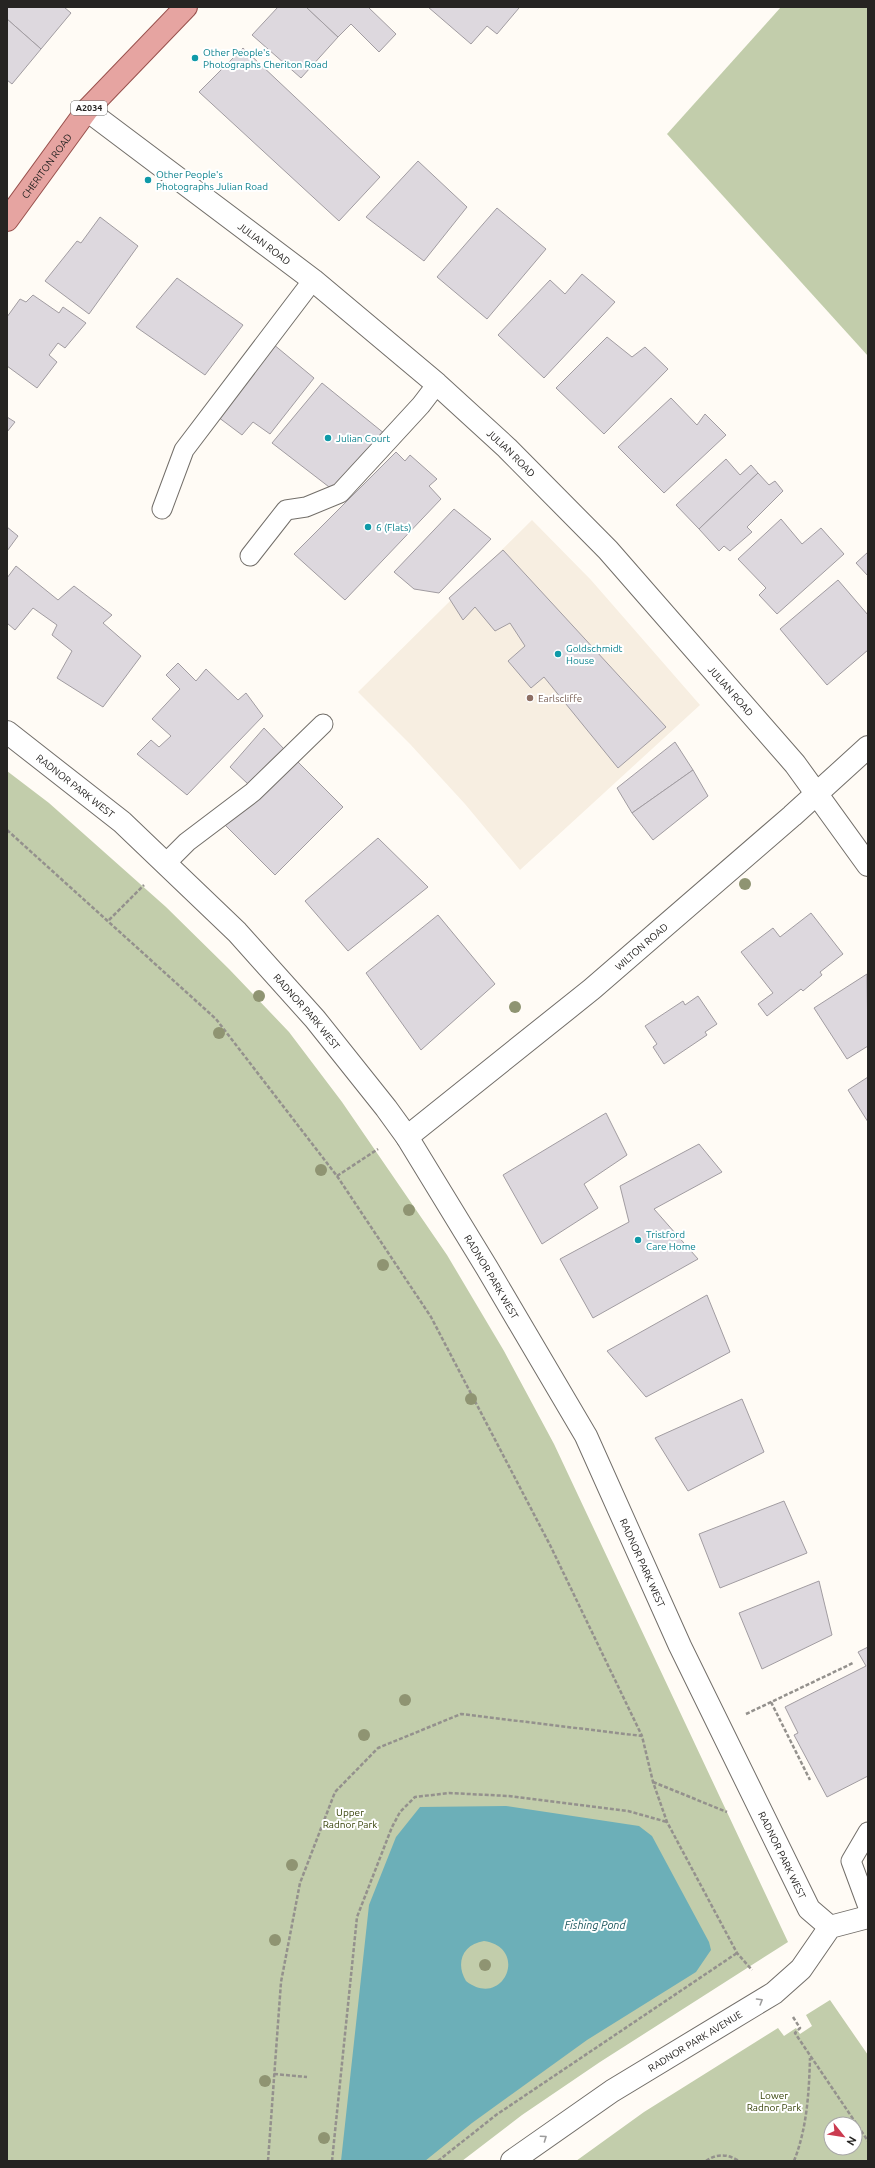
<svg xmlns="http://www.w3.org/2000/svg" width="875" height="2168" font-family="Ubuntu,sans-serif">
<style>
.built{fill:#f7eee1}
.green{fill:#c2cdab;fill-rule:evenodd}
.water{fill:#6cafb8;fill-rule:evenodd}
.building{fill:#ddd8de;stroke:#a19ca1}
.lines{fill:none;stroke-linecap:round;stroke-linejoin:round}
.lane-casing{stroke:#726e69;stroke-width:21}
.street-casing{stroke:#726e69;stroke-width:24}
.primary-casing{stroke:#98504c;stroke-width:24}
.path{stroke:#94918d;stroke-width:2.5;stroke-dasharray:4 2;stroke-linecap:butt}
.lane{stroke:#fff;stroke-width:19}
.street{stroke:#fff;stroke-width:22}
.primary{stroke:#e6a4a1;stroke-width:22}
.tree{fill:#8f9472}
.oneway{stroke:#9d9c9c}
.culture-dot{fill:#0f9aa8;stroke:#fff;stroke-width:1.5}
.education-dot{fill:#8d6e63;stroke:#fff;stroke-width:1.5}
.labels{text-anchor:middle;stroke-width:4;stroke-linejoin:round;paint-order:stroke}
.shield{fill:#fff;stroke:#676664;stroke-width:1}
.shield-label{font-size:9px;font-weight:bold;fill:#262422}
.culture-label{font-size:10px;fill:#0d838f;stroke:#fff;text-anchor:start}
.street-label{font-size:10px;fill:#262422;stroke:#fff}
.education-label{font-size:10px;fill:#785e54;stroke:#fff;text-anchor:start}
.park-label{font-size:10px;fill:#344006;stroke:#fff}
.water-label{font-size:11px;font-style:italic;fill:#1d565d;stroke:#fff}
</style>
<rect width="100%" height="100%" fill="#fffbf5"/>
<path class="built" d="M 532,520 L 591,580 L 700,705 L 520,870 L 465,804 L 410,744 L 358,692 Z"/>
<g class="green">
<path d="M 781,7 L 868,7 L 868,356 L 667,134 Z"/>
<path d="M 7,771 L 49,803 L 166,907 L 229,969 L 289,1032 L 342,1102 L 447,1255 L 504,1351 L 554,1444 L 788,1942 L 600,2062 L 522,2115 L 462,2161 L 7,2161 Z"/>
<path d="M 830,2000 L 868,2055 L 868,2161 L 576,2161 L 644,2112 L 778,2028 L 784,2036 L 796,2028 L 800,2034 L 812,2026 L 806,2015 ZM 831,2124 L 855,2124 L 855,2148 L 831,2148 Z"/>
</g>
<path class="water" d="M 506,1806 L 639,1826 L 652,1836 L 709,1942 L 711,1950 L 696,1972 L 587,2040 L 472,2123 L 425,2161 L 341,2161 L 369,1905 L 396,1837 L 420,1807 ZM 484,1941 C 530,1948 503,2010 466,1981 C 455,1963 463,1944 484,1941 Z"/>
<g class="building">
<path d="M 7,7 L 64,7 L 71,13 L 41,49 L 7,19 Z"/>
<path d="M 278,7 L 306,7 L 338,37 L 301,78 L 252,35 Z"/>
<path d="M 306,7 L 368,7 L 396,34 L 379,52 L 351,24 L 338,37 Z"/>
<path d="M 428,7 L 518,7 L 519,8 L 497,34 L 487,26 L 471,44 Z"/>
<path d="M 7,19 L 41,49 L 12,84 L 7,80 Z"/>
<path d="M 243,48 L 380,177 L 339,221 L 199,92 Z"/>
<path d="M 418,161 L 467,207 L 424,261 L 366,217 Z"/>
<path d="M 497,208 L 546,249 L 487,319 L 437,277 Z"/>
<path d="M 100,217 L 138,246 L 89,314 L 45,281 L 77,241 L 81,243 Z"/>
<path d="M 582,274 L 615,302 L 544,378 L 498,335 L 550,280 L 565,294 Z"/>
<path d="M 177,278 L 243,325 L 205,375 L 136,327 Z"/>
<path d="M 33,295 L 59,313 L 63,307 L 86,323 L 65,348 L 58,343 L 49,355 L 57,362 L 37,388 L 7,366 L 7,317 L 20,299 L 26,302 Z"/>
<path d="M 607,337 L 632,357 L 645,347 L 668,369 L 604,434 L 556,388 Z"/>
<path d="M 273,344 L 314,378 L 270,434 L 253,422 L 242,435 L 218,417 Z"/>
<path d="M 322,383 L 385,434 L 333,490 L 272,443 Z"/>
<path d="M 671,398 L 697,425 L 705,414 L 726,435 L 664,493 L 618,447 Z"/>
<path d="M 7,417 L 15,422 L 7,432 Z"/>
<path d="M 396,452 L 405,461 L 410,455 L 437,479 L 429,486 L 441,499 L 345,600 L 294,554 Z"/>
<path d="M 726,459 L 740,475 L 751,465 L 758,473 L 699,529 L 676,505 Z"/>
<path d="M 758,473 L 769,485 L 775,481 L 783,491 L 747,527 L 752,532 L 730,551 L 724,546 L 719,551 L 699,529 Z"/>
<path d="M 454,509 L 491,539 L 439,593 L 414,589 L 394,572 Z"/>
<path d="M 781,519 L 802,544 L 821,528 L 844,554 L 777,614 L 759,595 L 766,588 L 738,559 Z"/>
<path d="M 7,527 L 18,536 L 7,551 Z"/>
<path d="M 503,550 L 666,727 L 618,768 L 544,677 L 531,688 L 508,661 L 525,646 L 510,623 L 495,631 L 475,607 L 463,620 L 449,598 Z"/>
<path d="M 868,552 L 868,576 L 856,563 Z"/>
<path d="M 16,566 L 58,600 L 74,586 L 112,615 L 103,623 L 141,656 L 103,707 L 57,678 L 72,651 L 52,635 L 57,625 L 33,608 L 15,630 L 7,623 L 7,578 Z"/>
<path d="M 838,580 L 868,615 L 868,650 L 827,685 L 780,629 Z"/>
<path d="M 178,663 L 196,681 L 206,669 L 238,700 L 246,693 L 263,716 L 187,795 L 137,754 L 151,740 L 159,747 L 171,736 L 152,719 L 180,689 L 166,675 Z"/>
<path d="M 264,728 L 284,749 L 248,784 L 230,767 Z"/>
<path d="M 675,742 L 693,770 L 632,813 L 617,788 Z"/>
<path d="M 291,755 L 343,807 L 275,875 L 225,825 Z"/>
<path d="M 693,770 L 708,796 L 653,840 L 632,813 Z"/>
<path d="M 378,838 L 428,887 L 348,951 L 305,901 Z"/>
<path d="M 811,913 L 843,954 L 820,972 L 822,975 L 803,991 L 801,989 L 767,1016 L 758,1004 L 773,993 L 741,952 L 773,928 L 780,937 Z"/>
<path d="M 438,915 L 495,984 L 421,1050 L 366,973 Z"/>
<path d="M 867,974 L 868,1046 L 847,1059 L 814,1008 Z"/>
<path d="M 698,996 L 717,1024 L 705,1032 L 707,1035 L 664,1064 L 653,1047 L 657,1044 L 645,1026 L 683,1001 L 685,1005 Z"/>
<path d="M 868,1077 L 868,1122 L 848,1090 Z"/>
<path d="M 606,1113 L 627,1155 L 584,1184 L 598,1208 L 542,1244 L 503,1175 Z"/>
<path d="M 699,1144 L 722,1172 L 654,1209 L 698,1259 L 593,1318 L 560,1259 L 629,1222 L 620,1186 Z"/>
<path d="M 707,1295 L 730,1352 L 646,1397 L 607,1351 Z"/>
<path d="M 742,1399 L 764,1452 L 688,1491 L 655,1438 Z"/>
<path d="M 784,1501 L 807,1553 L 720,1588 L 699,1534 Z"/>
<path d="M 819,1581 L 832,1635 L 762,1669 L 739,1613 Z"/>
<path d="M 868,1647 L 868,1776 L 827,1797 L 794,1735 L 798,1733 L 785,1707 L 866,1666 L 858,1652 Z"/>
</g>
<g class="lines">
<defs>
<g id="lane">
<path d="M 162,509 L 184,450 L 313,280"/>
<path d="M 250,556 L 286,510 L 306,507 L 340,493 L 421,405 L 437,384"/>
<path d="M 166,863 L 187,842 L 253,792 L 323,724"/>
<path d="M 868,1832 L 851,1861 L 868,1907"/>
</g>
<g id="street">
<path id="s1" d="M 87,110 L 313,280 L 437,384 L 507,448 L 608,550 L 795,764 L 868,865"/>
<path id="s2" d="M 7,732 L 122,822 L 237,932 L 315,1019 L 386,1108 L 407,1137 L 487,1268 L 586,1436 L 680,1646 L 809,1909 L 830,1927"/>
<path id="s3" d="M 407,1137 L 592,989 L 792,816 L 868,747"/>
<path id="s4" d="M 512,2161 L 612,2091 L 774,1993 L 801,1969 L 830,1927 L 868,1917"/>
</g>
<g id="primary">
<path id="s5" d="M 7,220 L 87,110 L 186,7"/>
</g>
</defs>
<use href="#lane" class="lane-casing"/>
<use href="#street" class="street-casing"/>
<use href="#primary" class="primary-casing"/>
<g class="path">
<path d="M 7,830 L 216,1019 L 337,1176 L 431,1317 L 550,1545 L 642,1736"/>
<path d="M 109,920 L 144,885"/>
<path d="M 337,1176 L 378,1149"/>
<path d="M 771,1702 L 810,1780"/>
<path d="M 746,1714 L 853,1663"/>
<path d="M 653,1782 L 727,1812"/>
<path d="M 793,2017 L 800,2028 L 795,2033 L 799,2039 L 868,2141"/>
<path d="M 274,2074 L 307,2077"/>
<path d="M 268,2161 L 281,1982 L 300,1883 L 335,1792 L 378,1748 L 461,1714 L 642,1736 L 653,1782 L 667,1822 L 737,1953 L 752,1970"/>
<path d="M 332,2161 L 357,1917 L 392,1827 L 400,1812 L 415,1797 L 449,1793 L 509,1796 L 628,1811 L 667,1822"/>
<path d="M 438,2161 L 496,2115 L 737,1953"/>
<path d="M 706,2161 C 717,2153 728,2154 739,2161"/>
<path d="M 794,2161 C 807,2128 809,2093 810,2058"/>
</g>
<use href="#lane" class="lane"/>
<use href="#street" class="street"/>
<use href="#primary" class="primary"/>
</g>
<g class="tree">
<circle cx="745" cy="884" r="6"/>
<circle cx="259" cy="996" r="6"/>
<circle cx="515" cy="1007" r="6"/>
<circle cx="219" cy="1033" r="6"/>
<circle cx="321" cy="1170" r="6"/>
<circle cx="409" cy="1210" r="6"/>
<circle cx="383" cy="1265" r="6"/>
<circle cx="471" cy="1399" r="6"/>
<circle cx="405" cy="1700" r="6"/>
<circle cx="364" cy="1735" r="6"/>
<circle cx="292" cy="1865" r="6"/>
<circle cx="275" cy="1940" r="6"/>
<circle cx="485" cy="1965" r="6"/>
<circle cx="265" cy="2081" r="6"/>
<circle cx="324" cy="2138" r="6"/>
</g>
<defs><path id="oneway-chevron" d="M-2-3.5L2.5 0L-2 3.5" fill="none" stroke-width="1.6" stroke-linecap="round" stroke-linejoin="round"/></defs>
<g class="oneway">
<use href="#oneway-chevron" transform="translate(760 2001) rotate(-31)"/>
<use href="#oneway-chevron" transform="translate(544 2138) rotate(-35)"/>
</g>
<g class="culture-dot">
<circle cx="195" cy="58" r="4"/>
<circle cx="148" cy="180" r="4"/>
<circle cx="328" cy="438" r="4"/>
<circle cx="368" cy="527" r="4"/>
<circle cx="558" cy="654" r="4"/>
<circle cx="638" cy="1240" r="4"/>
</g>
<circle class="education-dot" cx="530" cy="698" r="4"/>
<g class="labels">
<rect class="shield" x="71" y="101" width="36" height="14" rx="3"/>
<g class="shield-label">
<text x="89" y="111">A2034</text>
</g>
<g class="culture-label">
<text x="203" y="56">Other People's<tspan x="203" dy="12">Photographs Cheriton Road</tspan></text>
<text x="156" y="178">Other People's<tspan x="156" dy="12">Photographs Julian Road</tspan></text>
<text x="336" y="442">Julian Court</text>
<text x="376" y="531">6 (Flats)</text>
<text x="566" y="652">Goldschmidt<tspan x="566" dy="12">House</tspan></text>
<text x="646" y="1238">Tristford<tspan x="646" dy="12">Care Home</tspan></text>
</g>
<g class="street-label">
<text dy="4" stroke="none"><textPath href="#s5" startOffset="67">CHERITON ROAD</textPath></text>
<text dy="4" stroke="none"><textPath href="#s1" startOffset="222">JULIAN ROAD</textPath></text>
<text dy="4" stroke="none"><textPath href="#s1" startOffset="546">JULIAN ROAD</textPath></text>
<text dy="4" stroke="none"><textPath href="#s1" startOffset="870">JULIAN ROAD</textPath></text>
<text dy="4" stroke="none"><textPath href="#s2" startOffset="87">RADNOR PARK WEST</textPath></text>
<text dy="4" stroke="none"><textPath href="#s3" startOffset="302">WILTON ROAD</textPath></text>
<text dy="4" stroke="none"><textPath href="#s2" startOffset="411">RADNOR PARK WEST</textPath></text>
<text dy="4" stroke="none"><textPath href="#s2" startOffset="735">RADNOR PARK WEST</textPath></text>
<text dy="4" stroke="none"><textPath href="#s2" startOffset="1059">RADNOR PARK WEST</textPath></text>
<text dy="4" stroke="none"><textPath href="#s2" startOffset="1383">RADNOR PARK WEST</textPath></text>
<text dy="4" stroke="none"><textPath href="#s4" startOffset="219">RADNOR PARK AVENUE</textPath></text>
</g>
<g class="education-label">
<text x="538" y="702">Earlscliffe</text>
</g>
<g class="park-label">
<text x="350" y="1816">Upper<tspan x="350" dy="12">Radnor Park</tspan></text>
<text x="774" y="2099">Lower<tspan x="774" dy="12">Radnor Park</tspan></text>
</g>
<g class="water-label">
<text x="595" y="1929">Fishing Pond</text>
</g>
</g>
<rect width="875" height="2168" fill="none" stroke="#262422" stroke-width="16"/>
<g transform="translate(843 2136) rotate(120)"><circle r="19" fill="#ffffff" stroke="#a8a7a7"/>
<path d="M0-3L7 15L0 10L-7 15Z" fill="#cb3b50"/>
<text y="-6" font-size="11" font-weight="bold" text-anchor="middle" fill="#262422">N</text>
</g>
</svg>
